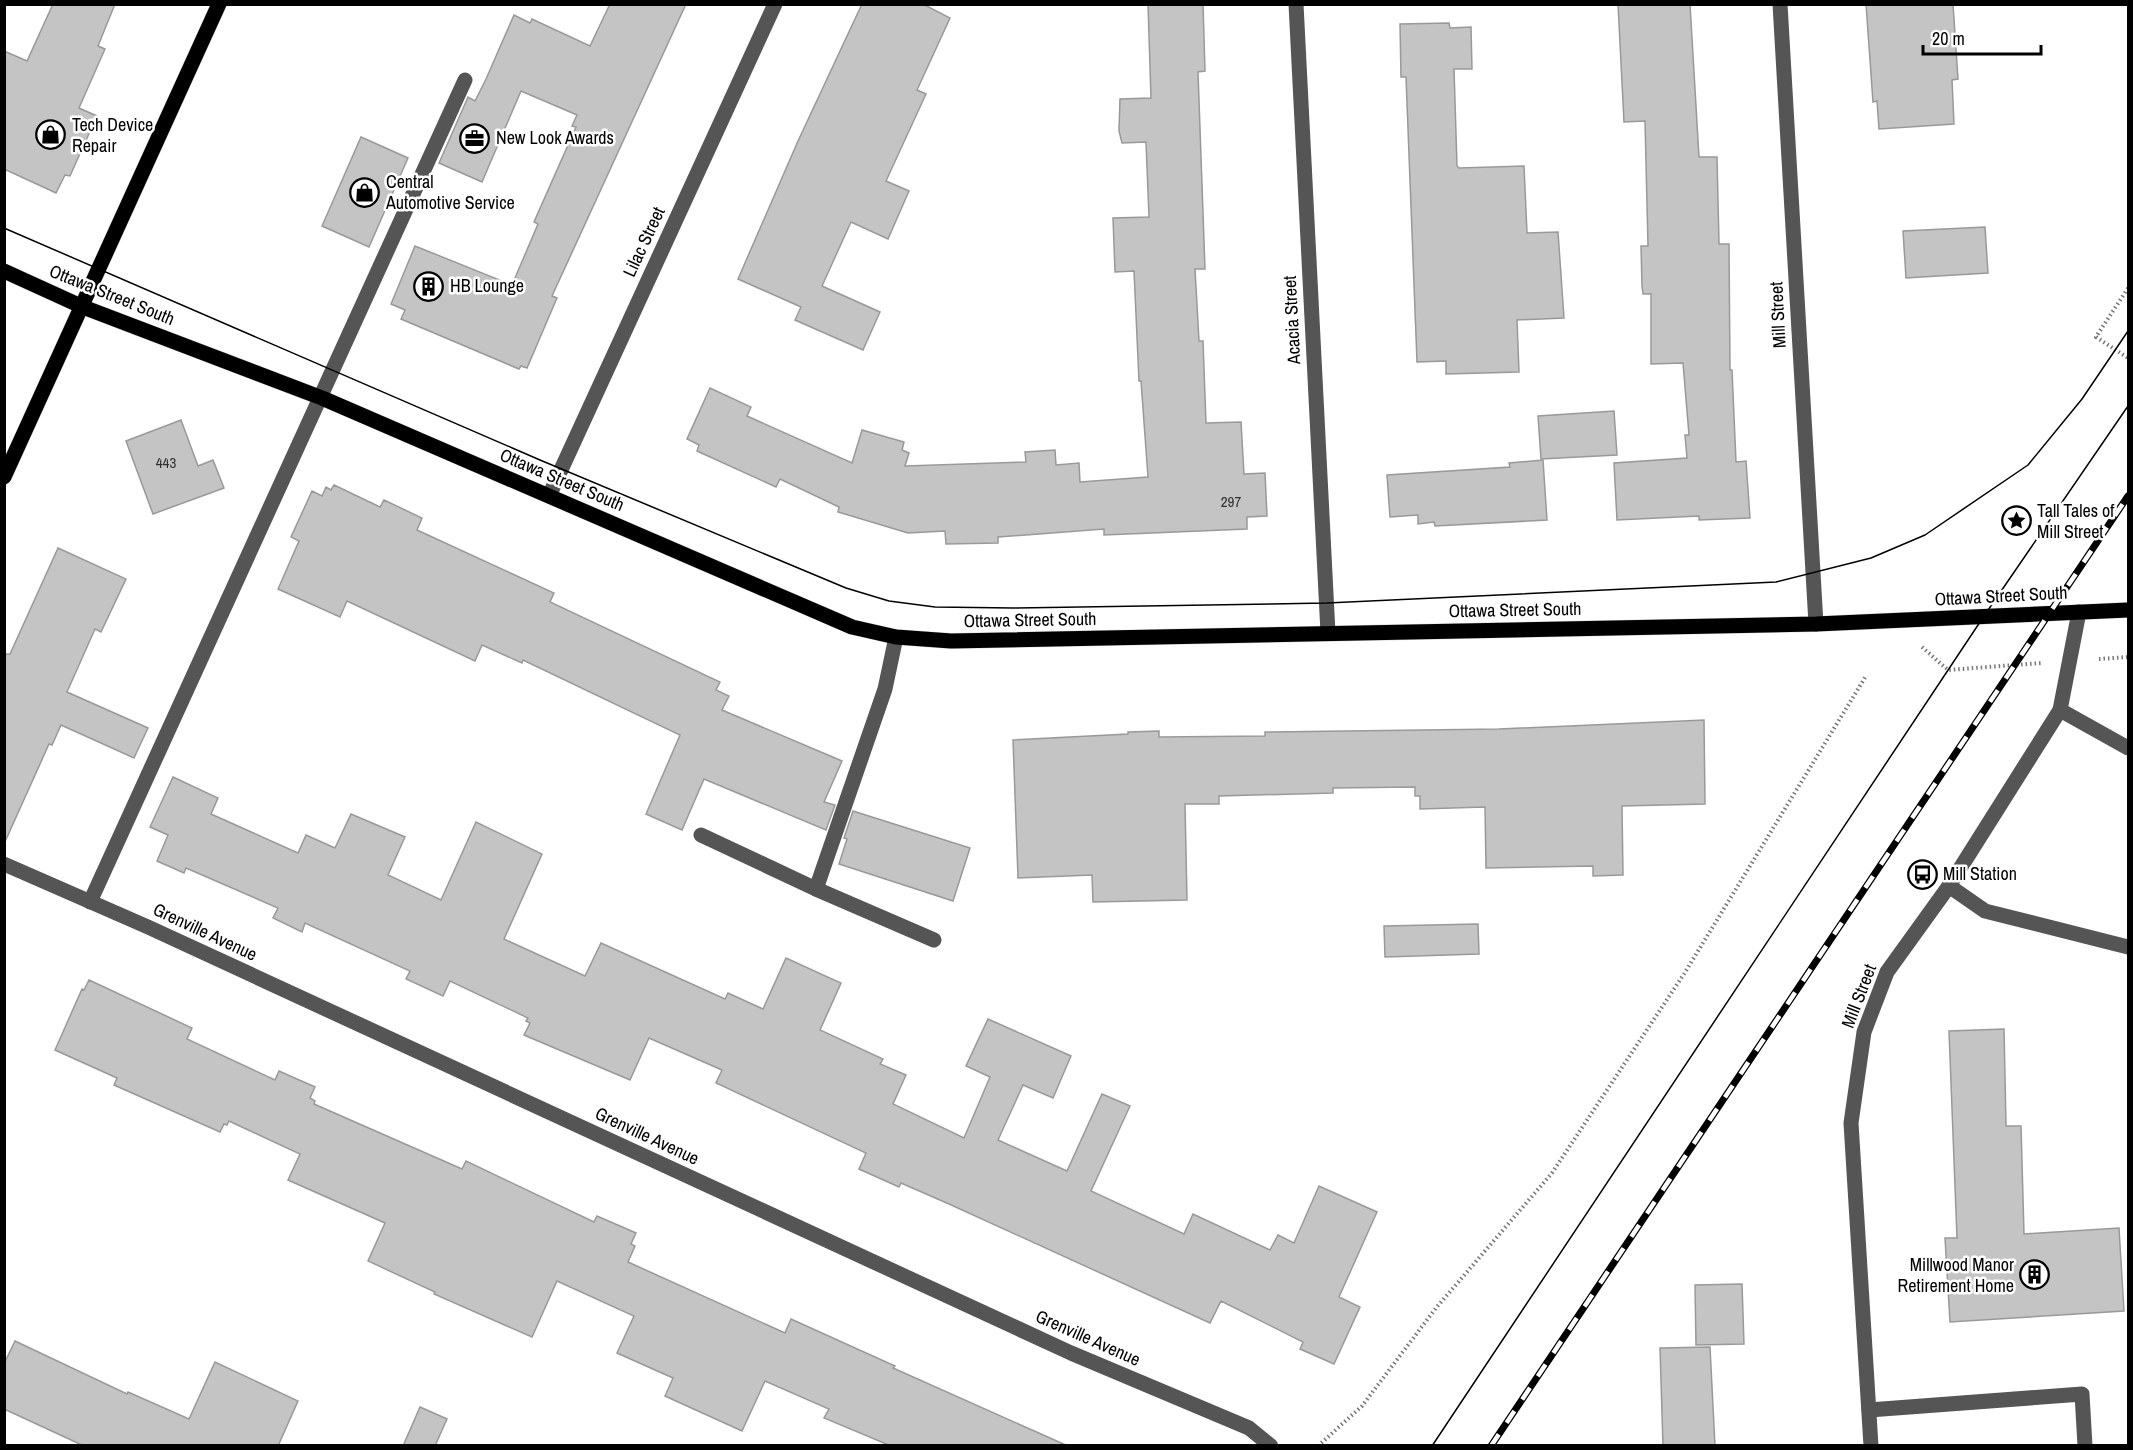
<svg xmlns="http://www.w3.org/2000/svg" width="2133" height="1450" font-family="'Archivo Narrow',sans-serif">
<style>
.building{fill:#c4c4c4;stroke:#999;stroke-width:1.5}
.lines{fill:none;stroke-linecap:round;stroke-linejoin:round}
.major-casing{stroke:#dbdbdb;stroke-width:16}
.path{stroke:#777;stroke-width:4;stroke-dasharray:1.5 3;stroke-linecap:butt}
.minor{stroke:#555;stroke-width:15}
.major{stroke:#000;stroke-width:15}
.tram{stroke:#000;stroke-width:1.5}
.rail-casing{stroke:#000;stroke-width:7}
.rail{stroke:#fff;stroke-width:4.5;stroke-dasharray:14;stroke-linecap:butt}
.labels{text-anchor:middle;stroke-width:5;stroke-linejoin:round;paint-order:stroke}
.number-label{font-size:15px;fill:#313131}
.poi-label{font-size:18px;fill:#000;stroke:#fff;text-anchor:start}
.street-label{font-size:18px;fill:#000;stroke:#fff}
</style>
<rect width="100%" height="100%" fill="#fff"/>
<g class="building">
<path d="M 53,4 L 115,4 L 98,46 L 105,49 L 79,108 L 97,116 L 70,176 L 65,175 L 56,193 L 4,169 L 4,51 L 27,61 Z"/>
<path d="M 610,4 L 686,4 L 552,296 L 557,298 L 527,368 L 521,366 L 519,369 L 401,319 L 405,310 L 391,304 L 415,246 L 512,285 L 538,224 L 534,222 L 576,127 L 572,126 L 577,115 L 521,91 L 482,182 L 439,163 L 468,97 L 475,101 L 486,79 L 514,15 L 530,23 L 532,19 L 590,46 Z"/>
<path d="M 862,4 L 923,4 L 950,18 L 917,90 L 926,94 L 886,181 L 909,191 L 888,239 L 851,222 L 822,286 L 880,312 L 863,350 L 795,320 L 801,307 L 738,279 L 798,141 Z"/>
<path d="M 1148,4 L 1203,4 L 1205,71 L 1198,72 L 1205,269 L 1195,269 L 1199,341 L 1203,341 L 1206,423 L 1241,422 L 1244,474 L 1265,473 L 1267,516 L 1247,517 L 1247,529 L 1104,535 L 1104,529 L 998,537 L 998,543 L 946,544 L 945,531 L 908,533 L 838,512 L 839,507 L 780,479 L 776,487 L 697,451 L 699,445 L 687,439 L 710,388 L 751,407 L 747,416 L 852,463 L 862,430 L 904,442 L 902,450 L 909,453 L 905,466 L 1026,462 L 1025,452 L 1055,450 L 1056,465 L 1079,463 L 1080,482 L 1148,477 L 1141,381 L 1139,381 L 1134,271 L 1115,272 L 1113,218 L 1149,217 L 1146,142 L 1122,143 L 1119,131 L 1120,99 L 1151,98 Z"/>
<path d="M 1618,4 L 1690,4 L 1699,157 L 1717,157 L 1719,244 L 1729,244 L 1730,370 L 1732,370 L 1736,462 L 1746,461 L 1750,518 L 1699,520 L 1699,516 L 1617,520 L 1614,463 L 1687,458 L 1685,435 L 1689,435 L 1683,363 L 1651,364 L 1651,294 L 1643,294 L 1642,286 L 1641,246 L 1648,246 L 1645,121 L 1624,122 Z"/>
<path d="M 1866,4 L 1953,4 L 1958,79 L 1952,80 L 1954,124 L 1879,129 L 1877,101 L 1873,102 Z"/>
<path d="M 1449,23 L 1450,28 L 1471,27 L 1472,69 L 1454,69 L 1457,166 L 1459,168 L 1524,166 L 1527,233 L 1558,232 L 1564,318 L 1517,320 L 1519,372 L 1446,374 L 1446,361 L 1417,362 L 1406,77 L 1401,77 L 1400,24 Z"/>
<path d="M 361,137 L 408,158 L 369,247 L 322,226 Z"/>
<path d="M 1985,227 L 1988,273 L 1906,278 L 1903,231 Z"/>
<path d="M 1614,411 L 1617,455 L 1541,459 L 1538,416 Z"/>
<path d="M 181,420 L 198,466 L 213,460 L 224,488 L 153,514 L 126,441 Z"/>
<path d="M 1543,460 L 1547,520 L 1435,526 L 1434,522 L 1418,524 L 1418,515 L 1390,517 L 1387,475 L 1510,467 L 1509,463 Z"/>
<path d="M 334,485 L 380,507 L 384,500 L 422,518 L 417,530 L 554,593 L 550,602 L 720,682 L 716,690 L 729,696 L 722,710 L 842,761 L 824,802 L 835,805 L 826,830 L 704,779 L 682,830 L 646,814 L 680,735 L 523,660 L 522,663 L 482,645 L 475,661 L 347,601 L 340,617 L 278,589 L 299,541 L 291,537 L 312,491 L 322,496 L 326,487 L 331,490 Z"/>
<path d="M 58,548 L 126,579 L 101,632 L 95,629 L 67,692 L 148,728 L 134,758 L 61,725 L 52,745 L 49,744 L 4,844 L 4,654 L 10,654 Z"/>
<path d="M 1704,720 L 1705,804 L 1622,806 L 1623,875 L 1593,876 L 1593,866 L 1486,868 L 1485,807 L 1420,809 L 1420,796 L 1415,796 L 1415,787 L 1333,788 L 1333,793 L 1219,796 L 1219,804 L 1185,804 L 1187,900 L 1093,902 L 1092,875 L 1018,878 L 1013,740 L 1128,734 L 1128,732 L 1159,731 L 1159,737 L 1265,736 L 1265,732 L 1499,729 Z"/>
<path d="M 173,777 L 218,798 L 211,814 L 298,853 L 306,835 L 335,848 L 351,814 L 405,837 L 388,875 L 441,900 L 476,822 L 542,854 L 504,939 L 585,976 L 601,943 L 725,999 L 728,993 L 763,1009 L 786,958 L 841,983 L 820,1030 L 883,1059 L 880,1064 L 906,1075 L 893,1104 L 964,1138 L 990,1077 L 966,1066 L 988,1019 L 1071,1056 L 1053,1098 L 1023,1085 L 998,1140 L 1067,1171 L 1102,1094 L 1130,1106 L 1091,1191 L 1184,1234 L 1193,1214 L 1270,1250 L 1278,1235 L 1294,1243 L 1319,1186 L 1377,1212 L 1339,1297 L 1360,1307 L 1334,1364 L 1300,1349 L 1303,1342 L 1221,1301 L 1210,1323 L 949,1204 L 901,1183 L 899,1187 L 859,1169 L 866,1153 L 716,1083 L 722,1070 L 649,1038 L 630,1080 L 524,1035 L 530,1023 L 526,1021 L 528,1018 L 450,981 L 443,996 L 406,979 L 410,971 L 305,923 L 302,932 L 273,918 L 278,908 L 186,868 L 184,873 L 157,861 L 168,835 L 150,827 Z"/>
<path d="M 853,811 L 970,848 L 953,901 L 839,864 L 847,839 L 844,838 Z"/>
<path d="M 1478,924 L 1479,954 L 1385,957 L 1384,926 Z"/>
<path d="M 89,980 L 192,1028 L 187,1039 L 275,1080 L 279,1071 L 315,1087 L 310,1098 L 315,1101 L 314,1104 L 462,1169 L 466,1161 L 594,1222 L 597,1216 L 636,1233 L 631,1244 L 635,1246 L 628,1262 L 785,1333 L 791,1319 L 895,1366 L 893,1368 L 1068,1446 L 891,1446 L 824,1418 L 829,1409 L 765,1381 L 742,1431 L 665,1396 L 673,1378 L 617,1353 L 634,1316 L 557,1281 L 532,1337 L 434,1294 L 435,1292 L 368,1261 L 385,1223 L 288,1180 L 300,1154 L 229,1121 L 227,1125 L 224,1124 L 220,1132 L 114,1085 L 117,1078 L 55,1050 L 82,989 L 84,990 Z"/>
<path d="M 2004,1029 L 2006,1126 L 2021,1126 L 2024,1234 L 2119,1228 L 2124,1311 L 1950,1322 L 1945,1238 L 1957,1238 L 1949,1031 Z"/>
<path d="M 1742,1284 L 1744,1344 L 1696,1345 L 1695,1285 Z"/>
<path d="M 15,1341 L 127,1394 L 128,1392 L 189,1419 L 215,1362 L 298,1401 L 278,1446 L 84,1446 L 4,1409 L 4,1364 Z"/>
<path d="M 1710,1347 L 1715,1446 L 1663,1446 L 1660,1348 Z"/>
<path d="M 420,1407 L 447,1419 L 435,1446 L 403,1446 Z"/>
</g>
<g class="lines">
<defs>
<g id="major">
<path d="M 4,271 L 83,307 L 322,398 L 852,627 L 896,637 L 951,641 L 1816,624 L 2128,610"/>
<path d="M 4,477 L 219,4"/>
</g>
</defs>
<use href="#major" class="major-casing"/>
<g class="path">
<path d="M 2128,288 L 2096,337 L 2128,358"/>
<path d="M 1922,647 L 1948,670 L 2041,663"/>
<path d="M 2099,659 L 2128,657"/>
<path d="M 1318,1446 L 1362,1406 L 1436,1308 L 1552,1173 L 1684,974 L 1866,676"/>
</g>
<g class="minor">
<path d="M 1296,4 L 1328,633"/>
<path d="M 1780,4 L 1816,624"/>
<path d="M 549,496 L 775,4"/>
<path d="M 2060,710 L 2128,748"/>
<path d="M 701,835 L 816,889 L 885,689 L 896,637"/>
<path d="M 4,864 L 148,927 L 1071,1353 L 1249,1428 L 1271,1446"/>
<path d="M 1949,886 L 1985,911 L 2128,947"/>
<path d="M 816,889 L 934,940"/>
<path d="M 90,902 L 465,80"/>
<path d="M 1869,1410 L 2082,1394 L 2085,1446"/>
<path d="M 1871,1446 L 1851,1123 L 1864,1032 L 1887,972 L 1949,886 L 2060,710 L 2079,612"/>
</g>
<use href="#major" class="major"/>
<g class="tram">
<path d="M 4,228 L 540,460 L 846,588 L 889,601 L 935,607 L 1013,608 L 1327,603 L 1776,582 L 1871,558 L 1925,535 L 2028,465 L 2082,399 L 2128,331"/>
<path d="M 1432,1446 L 1984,616 L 2128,406"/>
</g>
<defs>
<path id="rail" d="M 1491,1446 L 2128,496"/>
</defs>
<use href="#rail" class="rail-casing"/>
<use href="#rail" class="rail"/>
</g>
<defs>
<symbol id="shop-ring" viewBox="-11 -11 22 22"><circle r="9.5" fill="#fff" stroke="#000" stroke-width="1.5"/><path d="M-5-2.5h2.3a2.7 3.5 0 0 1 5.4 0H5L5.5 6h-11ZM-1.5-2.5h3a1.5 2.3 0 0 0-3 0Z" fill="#000"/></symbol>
<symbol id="office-ring" viewBox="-11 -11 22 22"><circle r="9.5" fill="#fff" stroke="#000" stroke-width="1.5"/><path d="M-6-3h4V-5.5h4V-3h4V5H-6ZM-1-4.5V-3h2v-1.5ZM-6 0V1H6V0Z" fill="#000"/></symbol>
<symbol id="building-ring" viewBox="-11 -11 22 22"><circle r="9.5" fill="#fff" stroke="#000" stroke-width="1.5"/><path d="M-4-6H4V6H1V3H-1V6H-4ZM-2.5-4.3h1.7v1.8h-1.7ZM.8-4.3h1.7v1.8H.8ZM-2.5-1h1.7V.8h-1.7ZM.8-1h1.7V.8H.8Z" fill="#000"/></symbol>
<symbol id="sight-ring" viewBox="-11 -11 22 22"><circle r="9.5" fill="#fff" stroke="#000" stroke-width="1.5"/><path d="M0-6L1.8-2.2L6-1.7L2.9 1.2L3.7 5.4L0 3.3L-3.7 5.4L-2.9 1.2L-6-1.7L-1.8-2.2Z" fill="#000"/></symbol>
<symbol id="bus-ring" viewBox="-11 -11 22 22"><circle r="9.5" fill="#fff" stroke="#000" stroke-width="1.5"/><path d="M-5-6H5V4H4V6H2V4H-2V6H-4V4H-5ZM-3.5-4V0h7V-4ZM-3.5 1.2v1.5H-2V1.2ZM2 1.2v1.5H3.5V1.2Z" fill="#000"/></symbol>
</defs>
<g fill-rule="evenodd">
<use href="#shop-ring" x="34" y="118" width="33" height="33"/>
<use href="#office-ring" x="458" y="122" width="33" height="33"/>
<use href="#shop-ring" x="348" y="176" width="33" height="33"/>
<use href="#building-ring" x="412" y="270" width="33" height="33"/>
<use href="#sight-ring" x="2000" y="504" width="33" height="33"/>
<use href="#bus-ring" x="1906" y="858" width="33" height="33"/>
<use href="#building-ring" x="2018" y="1258" width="33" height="33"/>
</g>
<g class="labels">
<g class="number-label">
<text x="166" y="468">443</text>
<text x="1231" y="507">297</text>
</g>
<g class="poi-label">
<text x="72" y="131">Tech Device<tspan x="72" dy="21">Repair</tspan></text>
<text x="496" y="144">New Look Awards</text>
<text x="386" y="188">Central<tspan x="386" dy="21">Automotive Service</tspan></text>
<text x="450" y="292">HB Lounge</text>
<text x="2037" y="517">Tall Tales of<tspan x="2037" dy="21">Mill Street</tspan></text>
<text x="1943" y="880">Mill Station</text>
<text x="2014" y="1271" text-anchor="end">Millwood Manor<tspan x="2014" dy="21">Retirement Home</tspan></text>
</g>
<g class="street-label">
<text transform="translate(644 242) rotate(-65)" y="6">Lilac Street</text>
<text transform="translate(112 295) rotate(22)" y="6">Ottawa Street South</text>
<text transform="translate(1778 315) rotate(-93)" y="6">Mill Street</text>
<text transform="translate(1292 320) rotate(-93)" y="6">Acacia Street</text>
<text transform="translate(562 480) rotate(23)" y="6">Ottawa Street South</text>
<text transform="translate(2001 596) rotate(-3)" y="6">Ottawa Street South</text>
<text transform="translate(1515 610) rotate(-1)" y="6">Ottawa Street South</text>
<text transform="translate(1030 620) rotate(-1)" y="6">Ottawa Street South</text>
<text transform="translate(205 932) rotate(25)" y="6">Grenville Avenue</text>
<text transform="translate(1859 996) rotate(-69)" y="6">Mill Street</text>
<text transform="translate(647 1136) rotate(25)" y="6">Grenville Avenue</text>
<text transform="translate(1088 1338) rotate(24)" y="6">Grenville Avenue</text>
</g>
</g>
<rect width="2133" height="1450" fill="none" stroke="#000000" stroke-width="12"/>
<path d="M1923 45v9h118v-9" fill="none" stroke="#000000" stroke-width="3"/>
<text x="1932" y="45" font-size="18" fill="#000000" stroke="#ffffff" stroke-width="4.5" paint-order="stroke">20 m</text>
</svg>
